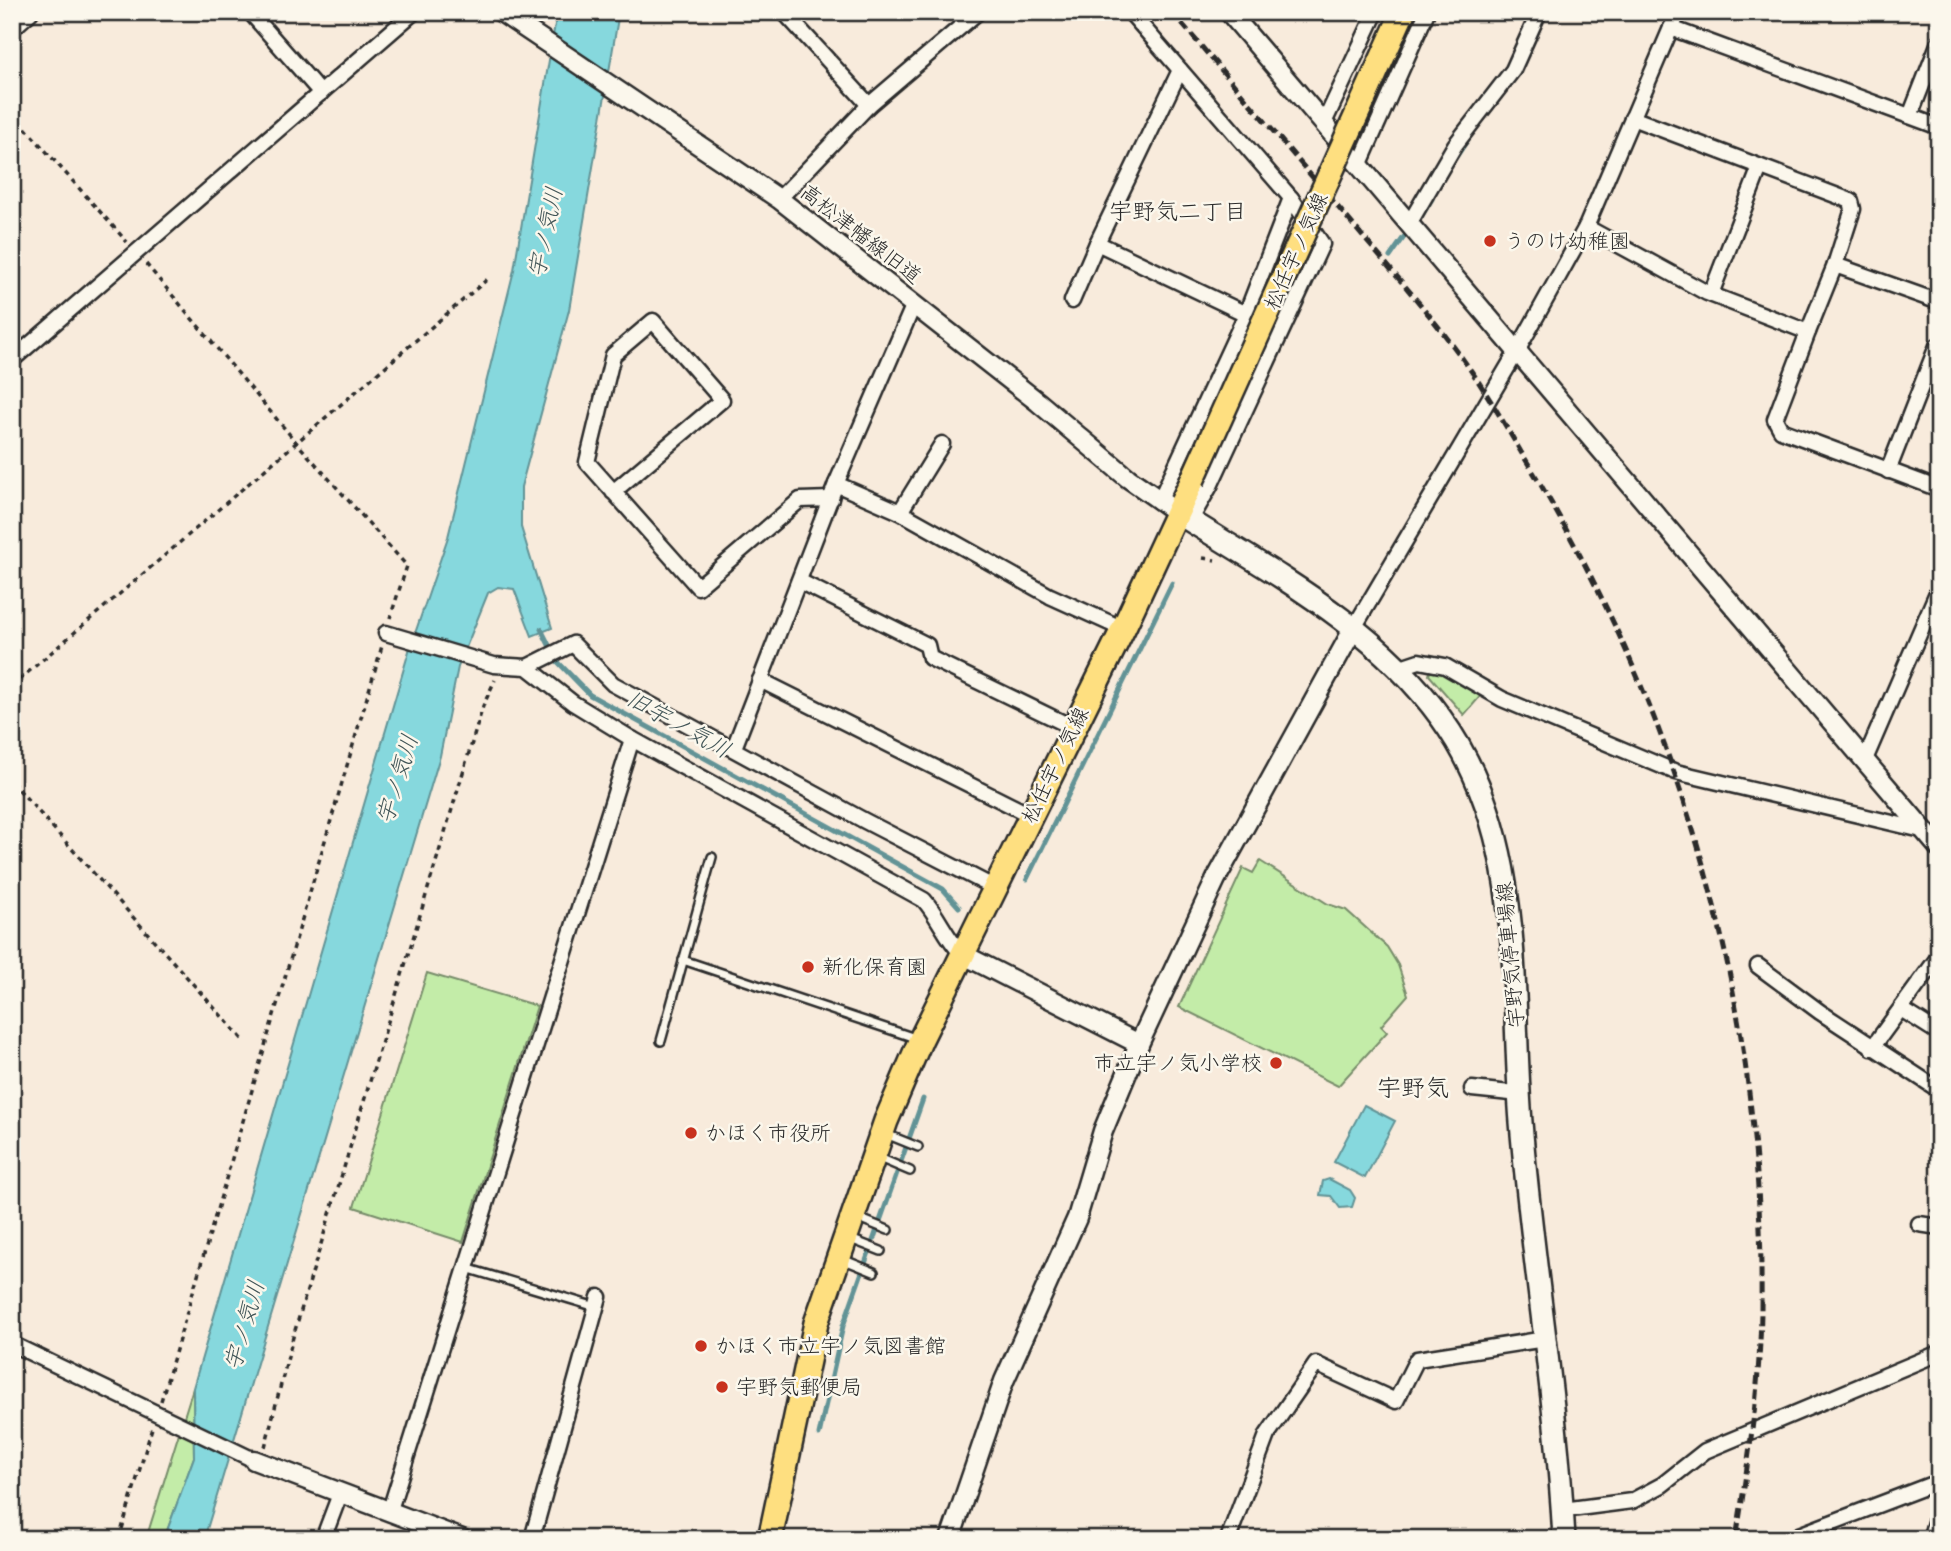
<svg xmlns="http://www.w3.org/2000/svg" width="1951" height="1551" font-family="'Balsamiq Sans','Klee One',sans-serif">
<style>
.green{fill:#c3eca8;stroke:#778c6a;stroke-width:2}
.water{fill:#86d8dd;stroke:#629396;stroke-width:2}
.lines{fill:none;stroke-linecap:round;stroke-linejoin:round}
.stream{stroke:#629396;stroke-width:5}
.service-casing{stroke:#2b2b2b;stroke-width:12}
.minor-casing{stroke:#2b2b2b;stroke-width:19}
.tertiary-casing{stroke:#2b2b2b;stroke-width:23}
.secondary-casing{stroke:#2b2b2b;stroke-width:26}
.primary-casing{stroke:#2b2b2b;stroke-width:28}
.path{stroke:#2b2b2b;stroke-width:3.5;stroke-dasharray:5 5;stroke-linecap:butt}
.service{stroke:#fbf7ec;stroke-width:7}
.minor{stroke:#fbf7ec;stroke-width:14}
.tertiary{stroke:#fbf7ec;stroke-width:18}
.secondary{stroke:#fbf7ec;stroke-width:21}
.primary{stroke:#fedf80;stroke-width:23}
.rail{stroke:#2b2b2b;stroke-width:5;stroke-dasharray:10 5;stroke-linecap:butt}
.primary-bridge-casing{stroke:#2b2b2b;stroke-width:28;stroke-linecap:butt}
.primary-bridge{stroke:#fedf80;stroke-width:23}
.poi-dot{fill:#c8321e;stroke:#fbf7ec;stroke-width:2.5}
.labels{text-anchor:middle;stroke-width:5;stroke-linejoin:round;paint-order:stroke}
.street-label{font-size:21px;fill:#2b2b2b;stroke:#fbf7ec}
.poi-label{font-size:21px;fill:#2b2b2b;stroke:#fbf7ec;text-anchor:start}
.neighbourhood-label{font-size:23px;fill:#2b2b2b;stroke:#fbf7ec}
.water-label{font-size:23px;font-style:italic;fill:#425658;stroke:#fbf7ec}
.quarter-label{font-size:24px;fill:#2b2b2b;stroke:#fbf7ec}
</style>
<rect width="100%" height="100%" fill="#f8ebdc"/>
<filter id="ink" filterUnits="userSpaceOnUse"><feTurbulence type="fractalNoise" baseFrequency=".0143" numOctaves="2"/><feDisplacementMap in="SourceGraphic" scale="14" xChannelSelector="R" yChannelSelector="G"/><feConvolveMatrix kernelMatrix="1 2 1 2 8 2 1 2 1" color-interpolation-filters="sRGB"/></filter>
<g filter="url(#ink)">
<g class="green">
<path d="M 1437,668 L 1484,692 L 1464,715 L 1429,675 L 1431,669 Z"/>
<path d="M 1260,861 L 1328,904 L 1346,910 L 1387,947 L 1398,965 L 1408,995 L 1381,1026 L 1387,1032 L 1338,1086 L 1179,1007 L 1243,868 L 1253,873 Z"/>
<path d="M 427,973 L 537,1006 L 463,1242 L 354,1207 Z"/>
<path d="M 193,1388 L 194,1457 L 164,1539 L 146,1539 Z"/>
</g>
<g class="water">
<path d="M 557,12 L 619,12 L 569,310 L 521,487 L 521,527 L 552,628 L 532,636 L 514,589 L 498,587 L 488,593 L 458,667 L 440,756 L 204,1539 L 164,1539 L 194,1457 L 193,1388 L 409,651 L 448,537 L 514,270 Z"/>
<path d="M 1364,1105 L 1395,1121 L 1365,1178 L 1334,1162 Z"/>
<path d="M 1329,1179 L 1350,1190 L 1355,1198 L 1352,1207 L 1340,1208 L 1331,1196 L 1320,1195 L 1323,1181 Z"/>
</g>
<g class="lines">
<g class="stream">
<path d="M 1456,157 L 1470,136"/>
<path d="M 1421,217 L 1432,199"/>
<path d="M 1390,257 L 1404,237"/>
<path d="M 541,629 L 557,661 L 590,695 L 943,889 L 959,907"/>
<path d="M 1027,879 L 1172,583"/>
<path d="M 819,1435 L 843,1326 L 923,1099"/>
</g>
<defs>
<g id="service">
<path d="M 683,960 L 918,1039"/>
<path d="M 661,1041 L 712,857"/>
<path d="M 886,1134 L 918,1147"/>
<path d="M 877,1157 L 910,1171"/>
<path d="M 856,1217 L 888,1230"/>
<path d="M 848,1238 L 881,1251"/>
<path d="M 842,1259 L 874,1272"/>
<path d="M 466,1268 L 596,1307"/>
</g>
<g id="minor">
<path d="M 250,12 L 321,93"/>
<path d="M 784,12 L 869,105"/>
<path d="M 1130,12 L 1291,198 L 1246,314 L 1159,502"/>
<path d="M 1679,12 L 1671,28 L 1939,127"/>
<path d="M 12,29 L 31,12"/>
<path d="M 1910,116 L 1939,42"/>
<path d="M 1632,118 L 1851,201 L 1853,209 L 1835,265"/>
<path d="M 1324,123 L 1376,12"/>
<path d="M 1359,166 L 1427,12"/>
<path d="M 779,199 L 869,105 L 978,12"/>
<path d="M 1409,224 L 1455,145 L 1513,70 L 1539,12"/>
<path d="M 1586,227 L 1707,293 L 1808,332 L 1835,265 L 1939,302"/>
<path d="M 1097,243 L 1180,70"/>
<path d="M 1711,294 L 1760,167"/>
<path d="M 1072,301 L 1097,243 L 1246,314"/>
<path d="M 1808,332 L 1775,419 L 1781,430 L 1939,489"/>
<path d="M 12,360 L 414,12"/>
<path d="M 1888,471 L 1937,346"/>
<path d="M 836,484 L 900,512 L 1050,596 L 1123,629"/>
<path d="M 613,492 L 722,400 L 653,321 L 613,355 L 587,462 L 698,587 L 800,500 L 831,499"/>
<path d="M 900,512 L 942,444"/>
<path d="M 1190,521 L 1210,486 L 1322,244 L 1291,198"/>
<path d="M 799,581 L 927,645 L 930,658 L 1074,728"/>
<path d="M 1355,626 L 1516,353 L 1586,227 L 1671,28"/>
<path d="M 386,633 L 494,665 L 527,667 L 573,703 L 632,739 L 924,900 C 939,917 946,938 962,954"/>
<path d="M 527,667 L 573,644 L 613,684 L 865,821 L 995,888"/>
<path d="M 1401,667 L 1419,661 L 1445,666 L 1502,699 L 1676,772 L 1922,830"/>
<path d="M 760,680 L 1030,815"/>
<path d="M 734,748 L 836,484 L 914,304"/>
<path d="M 1864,762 L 1939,588"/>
<path d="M 1758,966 L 1820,1012 L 1939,1090"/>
<path d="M 1901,1009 L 1939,1033"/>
<path d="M 1872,1048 L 1939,956"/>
<path d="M 1472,1089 L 1520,1094"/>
<path d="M 1919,1224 L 1939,1227"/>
<path d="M 12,1344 L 254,1460"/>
<path d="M 1563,1510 L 1632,1501 L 1662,1485 L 1705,1451 L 1939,1353"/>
<path d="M 389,1513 L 632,739"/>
<path d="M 323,1539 L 340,1494"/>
<path d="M 532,1539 L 599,1297"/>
<path d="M 1228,1539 L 1267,1435 L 1316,1364 L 1396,1401 L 1417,1359 L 1545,1339"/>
<path d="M 1799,1539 L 1799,1535 L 1930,1485 L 1939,1486"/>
<path d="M 1930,1539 L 1939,1509"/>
</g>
<g id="tertiary">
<path d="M 501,12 L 779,199 L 1038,402 L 1128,478 L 1178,513"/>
<path d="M 1229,12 L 1939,848"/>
<path d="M 1139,1044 L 1216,879 L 1355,626"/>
<path d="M 254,1460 L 462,1539"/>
<path d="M 950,1539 L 1004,1381 L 1077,1218 L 1103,1131 L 1139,1044 L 962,954"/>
</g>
<path id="secondary" d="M 1178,513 C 1273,573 1375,626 1441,718 C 1527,836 1510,985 1521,1122 C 1532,1261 1557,1399 1564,1539"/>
<path id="primary" d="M 770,1539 L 816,1323 L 886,1121 L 921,1039 L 1123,629 L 1192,481"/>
</defs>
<use href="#service" class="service-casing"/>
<use href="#minor" class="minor-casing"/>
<use href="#tertiary" class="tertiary-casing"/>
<use href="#secondary" class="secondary-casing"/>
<use href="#primary" class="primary-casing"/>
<g class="path">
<path d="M 12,113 L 127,242"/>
<path d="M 146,264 L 296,442 L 407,566 L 390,618"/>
<path d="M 1203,558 L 1215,560"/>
<path d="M 12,686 L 490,277"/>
<path d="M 12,782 L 244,1041"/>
<path d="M 161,1401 L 382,646"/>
<path d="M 265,1447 L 293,1337 L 483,706 L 495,680"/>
<path d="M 119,1539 L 152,1428"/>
</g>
<use href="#service" class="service"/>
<use href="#minor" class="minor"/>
<use href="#tertiary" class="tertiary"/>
<use href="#secondary" class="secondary"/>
<use href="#primary" class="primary"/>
<path class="rail" d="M 1172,12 C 1231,81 1290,151 1349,220 C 1389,268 1431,314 1467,365 C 1487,393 1504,423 1521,452 C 1682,712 1765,1004 1761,1310 C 1760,1387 1748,1463 1736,1539"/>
<defs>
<path id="primary-bridge" d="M 1192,481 L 1403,12"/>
</defs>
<use href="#primary-bridge" class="primary-bridge-casing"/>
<use href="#primary-bridge" class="primary-bridge"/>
</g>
</g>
<g class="poi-dot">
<circle cx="1490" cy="241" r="7"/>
<circle cx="808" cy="967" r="7"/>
<circle cx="1276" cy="1063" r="7"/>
<circle cx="691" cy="1133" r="7"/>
<circle cx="701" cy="1346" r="7"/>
<circle cx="722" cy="1387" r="7"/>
</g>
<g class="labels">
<g class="street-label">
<text transform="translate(861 234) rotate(38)" y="7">高松津幡線旧道</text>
<text transform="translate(1296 251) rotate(-66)" y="7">松任宇ノ気線</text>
<text transform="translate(1055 765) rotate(-64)" y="7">松任宇ノ気線</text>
<text transform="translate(1510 955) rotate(-95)" y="7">宇野気停車場線</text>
</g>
<g class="poi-label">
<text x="1504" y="248">うのけ幼稚園</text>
<text x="822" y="974">新化保育園</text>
<text x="1262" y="1070" text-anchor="end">市立宇ノ気小学校</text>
<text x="705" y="1140">かほく市役所</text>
<text x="715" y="1353">かほく市立宇ノ気図書館</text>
<text x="736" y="1394">宇野気郵便局</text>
</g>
<g class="neighbourhood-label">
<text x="1178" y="219">宇野気二丁目</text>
</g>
<g class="water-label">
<text transform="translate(545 232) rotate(-78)" y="8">宇ノ気川</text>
<text transform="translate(679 724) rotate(29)" y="8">旧宇ノ気川</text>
<text transform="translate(397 779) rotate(-73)" y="8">宇ノ気川</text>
<text transform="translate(244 1325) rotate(-74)" y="8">宇ノ気川</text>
</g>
<g class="quarter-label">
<text x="1413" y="1096">宇野気</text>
</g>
</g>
<rect width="1951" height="1551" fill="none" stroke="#fbf7ec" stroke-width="42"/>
<rect x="21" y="21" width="1909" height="1509" fill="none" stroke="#2b2b2b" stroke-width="2.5" filter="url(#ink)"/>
</svg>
